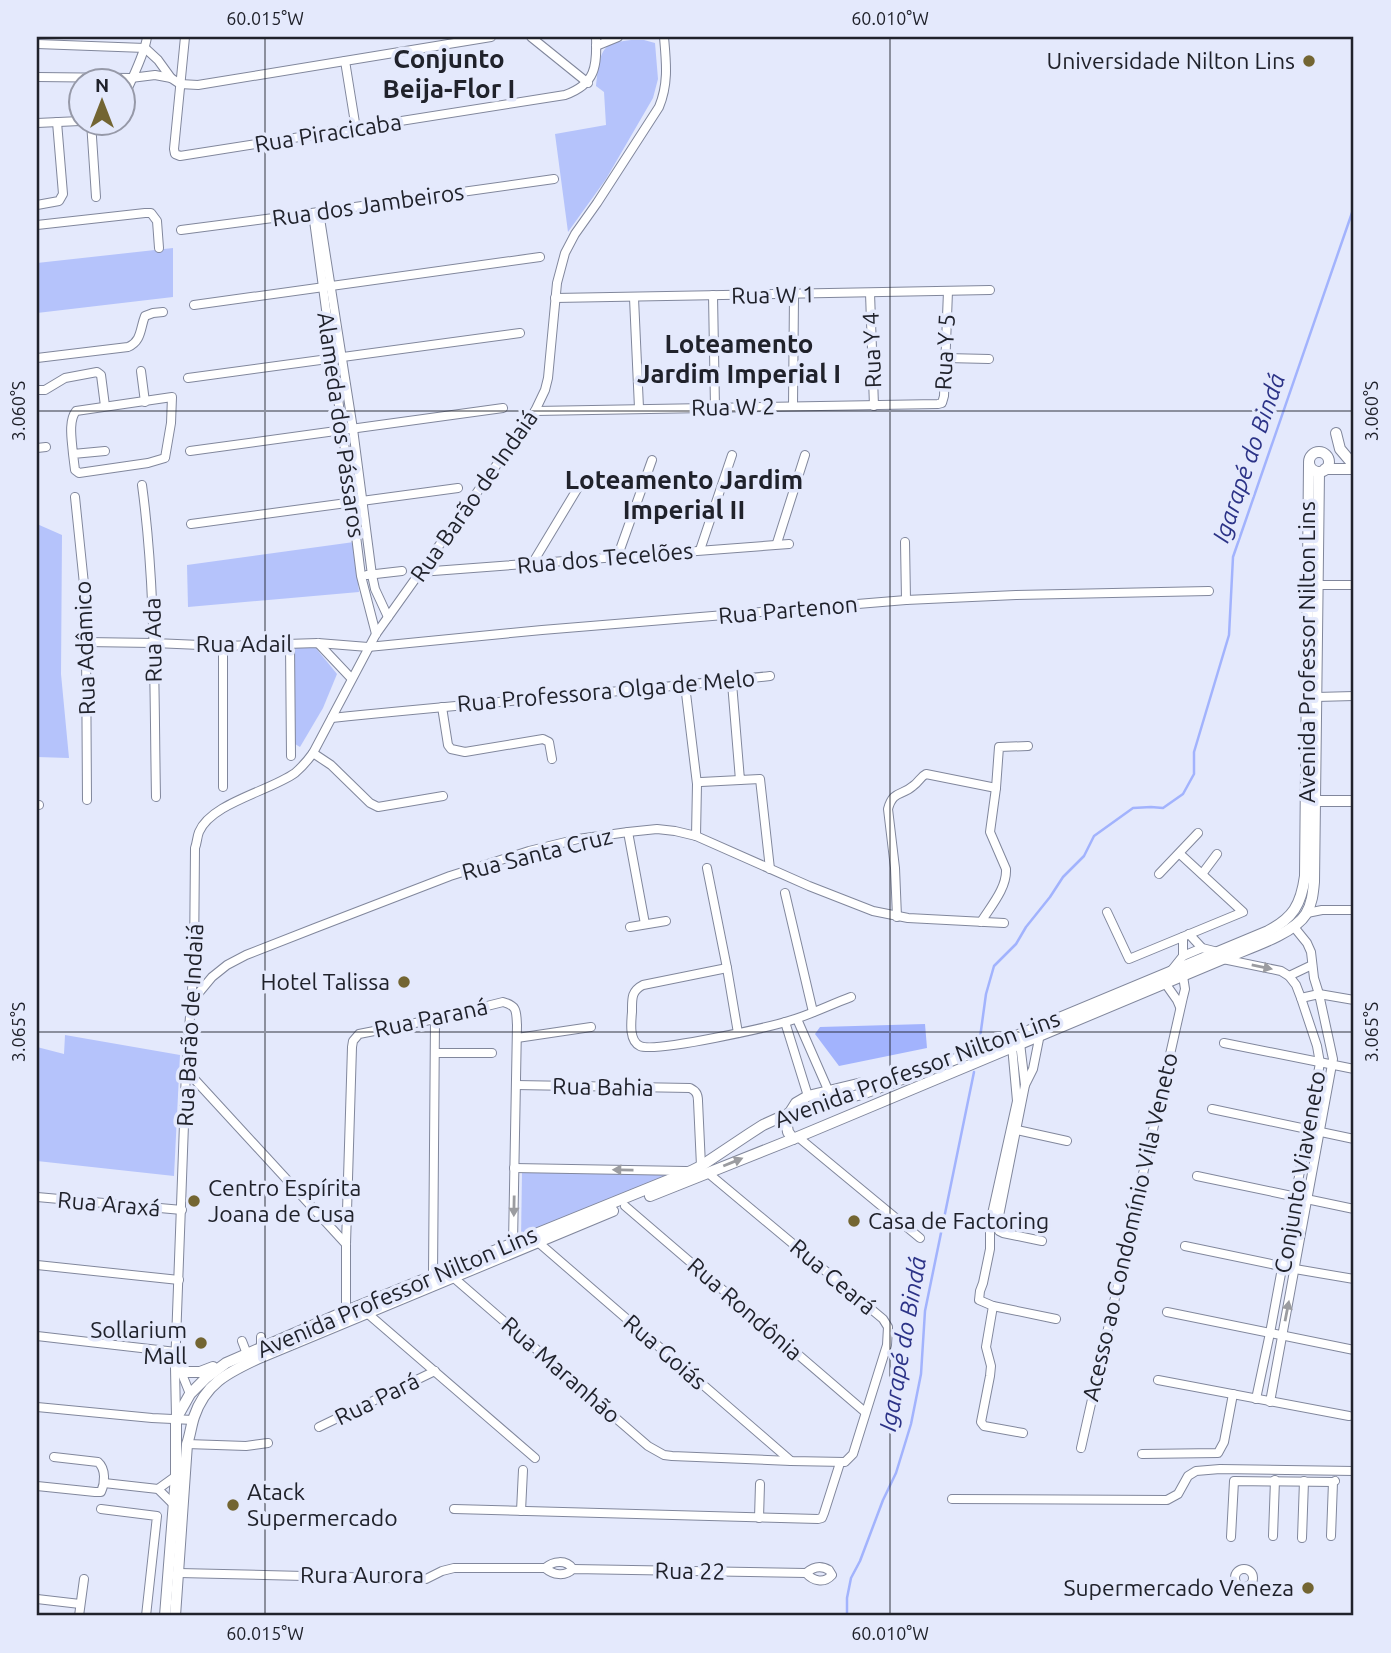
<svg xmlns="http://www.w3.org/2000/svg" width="1391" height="1653" font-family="Ubuntu,sans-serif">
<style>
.green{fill:#b5c3fb}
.water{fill:#a2b3fd}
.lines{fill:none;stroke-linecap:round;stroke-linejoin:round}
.stream{stroke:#a2b3fd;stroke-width:2.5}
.street-casing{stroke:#81879c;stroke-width:10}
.secondary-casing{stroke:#81879c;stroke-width:12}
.street{stroke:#fff;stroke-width:8}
.secondary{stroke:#fff;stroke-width:10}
.oneway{fill:#9b9ca0}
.ticks{fill:none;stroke:#20222b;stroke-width:2;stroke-opacity:0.45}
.poi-dot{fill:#736532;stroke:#e4e9fc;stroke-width:2.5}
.labels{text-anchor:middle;stroke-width:7;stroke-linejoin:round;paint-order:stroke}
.poi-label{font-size:23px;fill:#20222b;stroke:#e4e9fc;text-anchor:end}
.street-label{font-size:23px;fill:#20222b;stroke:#e4e9fc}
.water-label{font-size:24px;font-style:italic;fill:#2c3387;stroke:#e4e9fc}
.quarter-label{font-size:26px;font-weight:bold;fill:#20222b;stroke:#e4e9fc}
.neatline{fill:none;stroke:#20222b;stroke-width:2.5}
.ticks-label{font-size:18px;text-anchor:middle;fill:#20222b}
</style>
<rect width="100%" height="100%" fill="#e4e9fc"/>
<g class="green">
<path d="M 631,40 L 644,40 L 655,43 L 658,79 L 653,98 L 606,179 L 568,232 L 555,134 L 606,125 L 604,92 L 596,86 C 598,72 598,48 613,43 C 619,41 626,41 631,40 Z"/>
<path d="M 173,248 L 173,297 L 37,313 L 37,263 Z"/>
<path d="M 37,524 L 62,535 L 61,674 L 69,758 L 37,757 Z"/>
<path d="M 354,542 L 359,592 L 188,607 L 187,565 Z"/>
<path d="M 315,647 L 337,674 L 323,708 L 300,747 L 295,744 L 295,648 Z"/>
<path d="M 65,1035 L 180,1055 L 174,1176 L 37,1161 L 37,1047 L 64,1054 Z"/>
<path d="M 522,1172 L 686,1172 L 521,1239 Z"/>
</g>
<path class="water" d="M 925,1024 L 927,1048 L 839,1066 L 815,1034 L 820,1027 Z"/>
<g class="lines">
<g class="stream">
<path d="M 979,1045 L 986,994 L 994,966 L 1016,944 L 1026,927 L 1050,897 L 1063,877 L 1084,856 L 1094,836 L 1133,808 L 1151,807 L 1163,808 L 1183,794 L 1194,774 L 1194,752 L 1229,635 L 1233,557 L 1354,207"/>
<path d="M 847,1616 L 847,1598 L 851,1578 L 860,1561 L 883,1500 L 896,1473 L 911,1424 L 921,1374 L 925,1311 L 974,1072"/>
</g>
<defs>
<g id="street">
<path d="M 185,37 L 174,149 L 175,154 L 180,156 L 565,95 C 596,84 597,66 596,37"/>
<path d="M 531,37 L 588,83"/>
<path d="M 37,44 L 145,48 L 158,60 L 171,78"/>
<path d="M 596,46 L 618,37"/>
<path d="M 345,61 L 356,129"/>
<path d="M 37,77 L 131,78 L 155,75 L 171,78 L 180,84 L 198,85 L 491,37"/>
<path d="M 122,103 C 129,82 144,58 147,37"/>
<path d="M 91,122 L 96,197"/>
<path d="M 37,123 L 80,121"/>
<path d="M 37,205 L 59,201 L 63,194 L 57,122"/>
<path d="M 319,212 L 353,429 L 372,575 L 375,589 L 388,617"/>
<path d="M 313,213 L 349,480 L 361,576 L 376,634"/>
<path d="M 37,225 L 145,213 L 151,213 L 157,221 L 159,248"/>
<path d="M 181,230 L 319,212 L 554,179"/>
<path d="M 870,293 L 874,406"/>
<path d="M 713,295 L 715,408"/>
<path d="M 555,298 L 990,290"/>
<path d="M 634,298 L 639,408"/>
<path d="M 194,305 L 540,257"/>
<path d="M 37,358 L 128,347 C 142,341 140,328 145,316 L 153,313 L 163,312"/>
<path d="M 946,358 L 989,359"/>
<path d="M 141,371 L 145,402"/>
<path d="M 188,378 L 520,333"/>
<path d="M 37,390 L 45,390 L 65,378 L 97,372 L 101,375 L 105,406"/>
<path d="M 793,406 L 794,295"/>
<path d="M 535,411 L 938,404 L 942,403 L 944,396 L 948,291"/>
<path d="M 37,448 L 46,447"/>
<path d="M 190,451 L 503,408"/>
<path d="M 73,454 L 75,470 L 79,473 L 148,463 L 165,458 L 171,423 L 172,397 L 76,411 C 68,421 72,441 73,454 L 105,451"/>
<path d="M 142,485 C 156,588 154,692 156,797"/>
<path d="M 75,497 L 84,584 L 86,642 L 87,800"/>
<path d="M 191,524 L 458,488"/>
<path d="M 905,542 L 906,600"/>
<path d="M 777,543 L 805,455"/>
<path d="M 700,550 L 732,455"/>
<path d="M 617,558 L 652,460"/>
<path d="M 532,564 L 579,486"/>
<path d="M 420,572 L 789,544"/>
<path d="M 367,575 L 402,571"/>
<path d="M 1317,585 L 1354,585"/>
<path d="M 86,642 L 154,643 L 223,646 L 318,643 L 368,647 L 542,630 L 906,600 L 1016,595 L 1209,591"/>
<path d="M 318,643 L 351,678"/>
<path d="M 290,644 L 291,756"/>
<path d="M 223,646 L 223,787"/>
<path d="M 732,683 L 740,780 L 760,779 L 770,869"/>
<path d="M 685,685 L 697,784 L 696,836"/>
<path d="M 1316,697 L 1354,696"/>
<path d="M 442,707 L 448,745 L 451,749 L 465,752 L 543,739 L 549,742 L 552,759"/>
<path d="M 332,718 C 478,703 624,692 770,676"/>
<path d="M 313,753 L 331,765 L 370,803 L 378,807 L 443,796"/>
<path d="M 701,782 L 740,780"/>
<path d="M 37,805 L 39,805"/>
<path d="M 628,832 L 645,924"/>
<path d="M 707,868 L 727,968 L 738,1033"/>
<path d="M 1159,874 L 1198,833"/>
<path d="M 1202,874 L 1217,854"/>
<path d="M 785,893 L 813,1012"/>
<path d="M 1107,912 L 1129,959 L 1243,912 L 1180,854"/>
<path d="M 1307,913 L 1322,910 L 1354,910"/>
<path d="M 897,917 L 895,868 L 888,809 C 893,790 902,796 913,786 C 919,782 920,777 926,774 L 996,788"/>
<path d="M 981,922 C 991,906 1007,888 1006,869 L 990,832 L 996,788 L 999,747 L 1028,746"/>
<path d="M 630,927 L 666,921"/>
<path d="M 1189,934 L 1202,948 L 1218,952"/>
<path d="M 1183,956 L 1202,948"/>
<path d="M 1223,959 L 1281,971 L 1289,976 L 1296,985 L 1301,998 L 1317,1046 L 1320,1063 L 1270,1333 L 1256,1399"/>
<path d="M 727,968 L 643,985 C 631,991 632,999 632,1012 C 631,1023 629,1041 640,1046 C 655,1053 775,1026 795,1019 C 814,1013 832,1004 851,997"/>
<path d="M 1171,971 L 1183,956 L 1183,937"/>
<path d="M 1289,976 L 1312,965"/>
<path d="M 1165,983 L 1177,1000 L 1180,1007"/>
<path d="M 1301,998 L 1319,994 L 1354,1000"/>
<path d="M 192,1001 L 212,977 L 227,965 L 246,955 L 315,928 L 450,876 L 529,851 L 578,839 L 628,832 L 657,829 L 675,831 L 696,836 L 809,886 L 873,911 L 908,918 L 1004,923"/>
<path d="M 797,1019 L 829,1092"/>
<path d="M 785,1022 L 808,1096"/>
<path d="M 517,1038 L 591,1027"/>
<path d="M 1020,1043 L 1025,1085 L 997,1226 L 999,1231 L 1003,1233 L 1042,1241"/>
<path d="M 1224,1043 L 1354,1069"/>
<path d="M 1012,1046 L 1017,1101 L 990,1223 L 990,1249 L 983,1283 L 980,1291 L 979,1300 L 993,1306 L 986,1347 L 991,1366 L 990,1376 L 981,1422 L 984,1426 L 1023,1433"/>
<path d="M 435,1053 L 492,1053"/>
<path d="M 186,1070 L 346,1244"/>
<path d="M 516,1085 L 690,1088 C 696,1091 698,1094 698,1101 L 701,1166"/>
<path d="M 1025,1085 L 1033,1069 L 1040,1034"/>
<path d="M 1212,1109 L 1354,1139"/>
<path d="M 1017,1130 L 1067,1141"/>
<path d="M 798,1137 L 920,1238"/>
<path d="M 514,1168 L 686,1171"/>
<path d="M 1197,1176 L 1354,1209"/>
<path d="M 37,1197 L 182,1210"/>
<path d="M 625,1206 L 865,1412"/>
<path d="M 539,1243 L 791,1461 L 845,1462 L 853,1454 L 887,1345 L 888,1327 L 883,1319 L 708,1173"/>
<path d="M 1185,1246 L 1295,1269 L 1354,1279"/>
<path d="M 37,1265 L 179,1280"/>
<path d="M 433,1276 L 435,1019"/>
<path d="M 454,1278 L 648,1446 L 664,1455 L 672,1456 L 791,1461"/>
<path d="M 993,1306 L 1056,1319"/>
<path d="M 346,1311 L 346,1244 L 352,1047 L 353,1041 L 359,1034 L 435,1019 L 503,1002 C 518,1006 516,1012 517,1025 L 513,1243"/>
<path d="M 1167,1312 L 1354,1350"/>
<path d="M 367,1313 L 535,1458"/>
<path d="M 37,1336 L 176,1352"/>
<path d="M 242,1341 L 247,1354"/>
<path d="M 261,1348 L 261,1337"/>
<path d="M 180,1369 L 190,1394"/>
<path d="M 1158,1380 L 1349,1416"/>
<path d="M 1270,1402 L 1333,1059 L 1319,994 L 1314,978 L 1311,952 L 1307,943 L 1294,927"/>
<path d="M 37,1407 L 152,1418 L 193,1420"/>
<path d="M 176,1417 L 175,1368 L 186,1070 L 194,963 L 195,848 C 197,843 197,837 199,832 C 211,803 270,791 295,773 C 302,767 308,760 313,753 L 376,634 L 535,411 L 545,390 L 548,378 L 557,283 L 565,253 L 575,234 L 597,203 L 659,107 C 669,83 666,61 664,37"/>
<path d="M 319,1427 L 435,1371"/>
<path d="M 187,1444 L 246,1446 L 268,1443"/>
<path d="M 1081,1448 L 1183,997 L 1185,989 L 1183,976"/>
<path d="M 1142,1454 L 1218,1453 L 1224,1442 L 1233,1394"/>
<path d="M 104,1483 L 158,1489 L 174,1505"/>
<path d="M 37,1486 L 95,1492 L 101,1492 C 105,1483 106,1469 98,1462 L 54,1457"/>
<path d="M 158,1489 L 176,1476"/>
<path d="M 952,1499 L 1167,1500 L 1178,1494 L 1188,1476 L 1196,1471 L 1220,1469 L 1354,1471"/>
<path d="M 101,1509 L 157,1516 L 146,1616"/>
<path d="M 454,1509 L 818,1519 L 822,1518 L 824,1513 L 840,1463"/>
<path d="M 521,1511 L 523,1470"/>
<path d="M 759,1518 L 760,1484"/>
<path d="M 1273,1536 L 1275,1480"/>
<path d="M 1331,1536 L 1333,1482 L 1335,1481"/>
<path d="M 1231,1537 L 1234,1481 L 1333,1482"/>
<path d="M 1302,1538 L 1304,1481"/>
<path d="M 545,1568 C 553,1575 565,1577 573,1569 L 806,1573 C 813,1567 821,1565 829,1570 L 832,1575 C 824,1584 813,1581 806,1573"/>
<path d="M 545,1568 C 553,1561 566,1559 573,1569"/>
<circle cx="1244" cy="1578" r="9"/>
<path d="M 179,1573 L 426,1579 L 442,1571 L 454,1568 L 545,1568"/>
<path d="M 37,1599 L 80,1604"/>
<path d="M 79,1616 L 84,1579"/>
</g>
<g id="secondary">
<path d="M 1336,433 L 1340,449 L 1351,462"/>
<circle cx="1319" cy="462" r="10"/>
<path d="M 1325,469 L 1354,469"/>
<path d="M 1316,801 L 1354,801"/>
<path d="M 789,1114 L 796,1103 L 808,1096 L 862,1083 L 878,1088"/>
<path d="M 785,1115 L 788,1132 L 793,1139"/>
<path d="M 650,1196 L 793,1139 L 1223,959 C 1246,949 1293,935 1306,914 C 1312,904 1313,893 1314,882 L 1319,472"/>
<path d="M 182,1372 L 200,1372 L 213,1367"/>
<path d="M 165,1616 L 176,1476 L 176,1419 L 190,1394 L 206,1378 L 226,1363 L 346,1311 L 691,1171 L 701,1166 L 749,1134 L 763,1125 L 785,1115 L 810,1107 L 862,1094 L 1004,1041 L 1268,931 C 1293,918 1301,905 1305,876 L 1309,465"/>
<path d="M 175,1616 L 187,1444 C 190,1436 191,1426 194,1417 C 205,1384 227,1373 257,1359 L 613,1211"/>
</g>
</defs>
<use href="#street" class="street-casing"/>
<use href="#secondary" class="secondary-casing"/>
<use href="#street" class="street"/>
<use href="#secondary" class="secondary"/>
</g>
<defs><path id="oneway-solid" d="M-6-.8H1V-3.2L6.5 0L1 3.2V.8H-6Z" transform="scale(1.75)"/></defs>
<g class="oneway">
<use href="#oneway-solid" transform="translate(1262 967) rotate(11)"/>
<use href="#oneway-solid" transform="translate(733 1162) rotate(-22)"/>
<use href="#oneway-solid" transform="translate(623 1170) rotate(-179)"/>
<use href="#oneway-solid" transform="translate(514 1206) rotate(91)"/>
<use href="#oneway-solid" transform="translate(1287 1311) rotate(-79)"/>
</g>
<path class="ticks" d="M 265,37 L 265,1616M 890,37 L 890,1616M 37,411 L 1354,411M 37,1032 L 1354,1032"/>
<g class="poi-dot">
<circle cx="1309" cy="61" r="7"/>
<circle cx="404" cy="982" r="7"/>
<circle cx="194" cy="1201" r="7"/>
<circle cx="854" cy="1221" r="7"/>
<circle cx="201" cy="1343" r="7"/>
<circle cx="233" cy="1505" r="7"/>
<circle cx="1308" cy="1588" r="7"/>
</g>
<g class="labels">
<g class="poi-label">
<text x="1295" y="69">Universidade Nilton Lins</text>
<text x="390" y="990">Hotel Talissa</text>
<text x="208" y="1196" text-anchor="start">Centro Espírita<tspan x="208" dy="26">Joana de Cusa</tspan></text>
<text x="868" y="1229" text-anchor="start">Casa de Factoring</text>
<text x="187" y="1338">Sollarium<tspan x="187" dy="26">Mall</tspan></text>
<text x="247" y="1500" text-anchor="start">Atack<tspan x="247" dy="26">Supermercado</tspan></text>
<text x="1294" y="1596">Supermercado Veneza</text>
</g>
<g class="street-label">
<text transform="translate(328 133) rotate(-9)" y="8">Rua Piracicaba</text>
<text transform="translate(368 205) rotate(-8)" y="8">Rua dos Jambeiros</text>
<text transform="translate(773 295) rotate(-1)" y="8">Rua W 1</text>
<text transform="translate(872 350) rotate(-92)" y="8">Rua Y 4</text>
<text transform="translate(945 352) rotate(-87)" y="8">Rua Y 5</text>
<text transform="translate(733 407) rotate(-1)" y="8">Rua W 2</text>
<text transform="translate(341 425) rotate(82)" y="8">Alameda dos Pássaros</text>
<text transform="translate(474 496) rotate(-55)" y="8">Rua Barão de Indaiá</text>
<text transform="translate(605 558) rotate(-5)" y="8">Rua dos Tecelões</text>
<text transform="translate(788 610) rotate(-5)" y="8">Rua Partenon</text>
<text transform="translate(153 640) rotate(-91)" y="8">Rua Ada</text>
<text x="244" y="652">Rua Adail</text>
<text transform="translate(85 648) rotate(-92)" y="8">Rua Adâmico</text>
<text transform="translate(1307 652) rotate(-90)" y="8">Avenida Professor Nilton Lins</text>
<text transform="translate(606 691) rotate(-5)" y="8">Rua Professora Olga de Melo</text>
<text transform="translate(537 854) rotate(-14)" y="8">Rua Santa Cruz</text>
<text transform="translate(431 1018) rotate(-12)" y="8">Rua Paraná</text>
<text transform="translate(190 1025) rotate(-87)" y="8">Rua Barão de Indaiá</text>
<text transform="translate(917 1069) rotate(-20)" y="8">Avenida Professor Nilton Lins</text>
<text transform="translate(603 1087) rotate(1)" y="8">Rua Bahia</text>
<text transform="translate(1300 1172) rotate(-80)" y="8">Conjunto Viaveneto</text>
<text transform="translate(109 1204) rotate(5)" y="8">Rua Araxá</text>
<text transform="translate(1130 1227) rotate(-77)" y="8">Acesso ao Condomínio Vila Veneto</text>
<text transform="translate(833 1277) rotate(40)" y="8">Rua Ceará</text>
<text transform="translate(397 1292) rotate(-23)" y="8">Avenida Professor Nilton Lins</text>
<text transform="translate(745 1309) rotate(41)" y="8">Rua Rondônia</text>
<text transform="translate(665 1352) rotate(41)" y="8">Rua Goiás</text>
<text transform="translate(561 1370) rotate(41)" y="8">Rua Maranhão</text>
<text transform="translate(377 1399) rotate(-26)" y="8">Rua Pará</text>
<text transform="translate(690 1571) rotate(1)" y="8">Rua 22</text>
<text x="362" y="1583">Rura Aurora</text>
</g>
<g class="water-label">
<text transform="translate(1249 458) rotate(-71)" y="8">Igarapé do Bindá</text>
<text transform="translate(903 1344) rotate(-80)" y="8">Igarapé do Bindá</text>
</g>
<g class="quarter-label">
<text x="449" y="68">Conjunto<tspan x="449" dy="30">Beija-Flor I</tspan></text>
<text x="739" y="353">Loteamento<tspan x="739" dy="30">Jardim Imperial I</tspan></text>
<text x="684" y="489">Loteamento Jardim<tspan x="684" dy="30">Imperial II</tspan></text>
</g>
</g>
<rect width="1391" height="1653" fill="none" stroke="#e4e9fc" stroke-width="77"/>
<g transform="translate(102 102)"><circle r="33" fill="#e4e9fc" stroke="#9699a8" stroke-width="2"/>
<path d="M0-5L12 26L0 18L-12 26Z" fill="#736532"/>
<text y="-10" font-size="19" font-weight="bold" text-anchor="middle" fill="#20222b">N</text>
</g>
<rect x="38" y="38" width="1314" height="1576" class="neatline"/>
<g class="ticks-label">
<text x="265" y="25">60.015°W</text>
<text x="890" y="25">60.010°W</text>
<text transform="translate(19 411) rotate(-90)" y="6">3.060°S</text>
<text transform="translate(1372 411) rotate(-90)" y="6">3.060°S</text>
<text transform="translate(19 1032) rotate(-90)" y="6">3.065°S</text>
<text transform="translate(1372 1032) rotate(-90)" y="6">3.065°S</text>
<text x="265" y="1640">60.015°W</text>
<text x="890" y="1640">60.010°W</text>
</g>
</svg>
